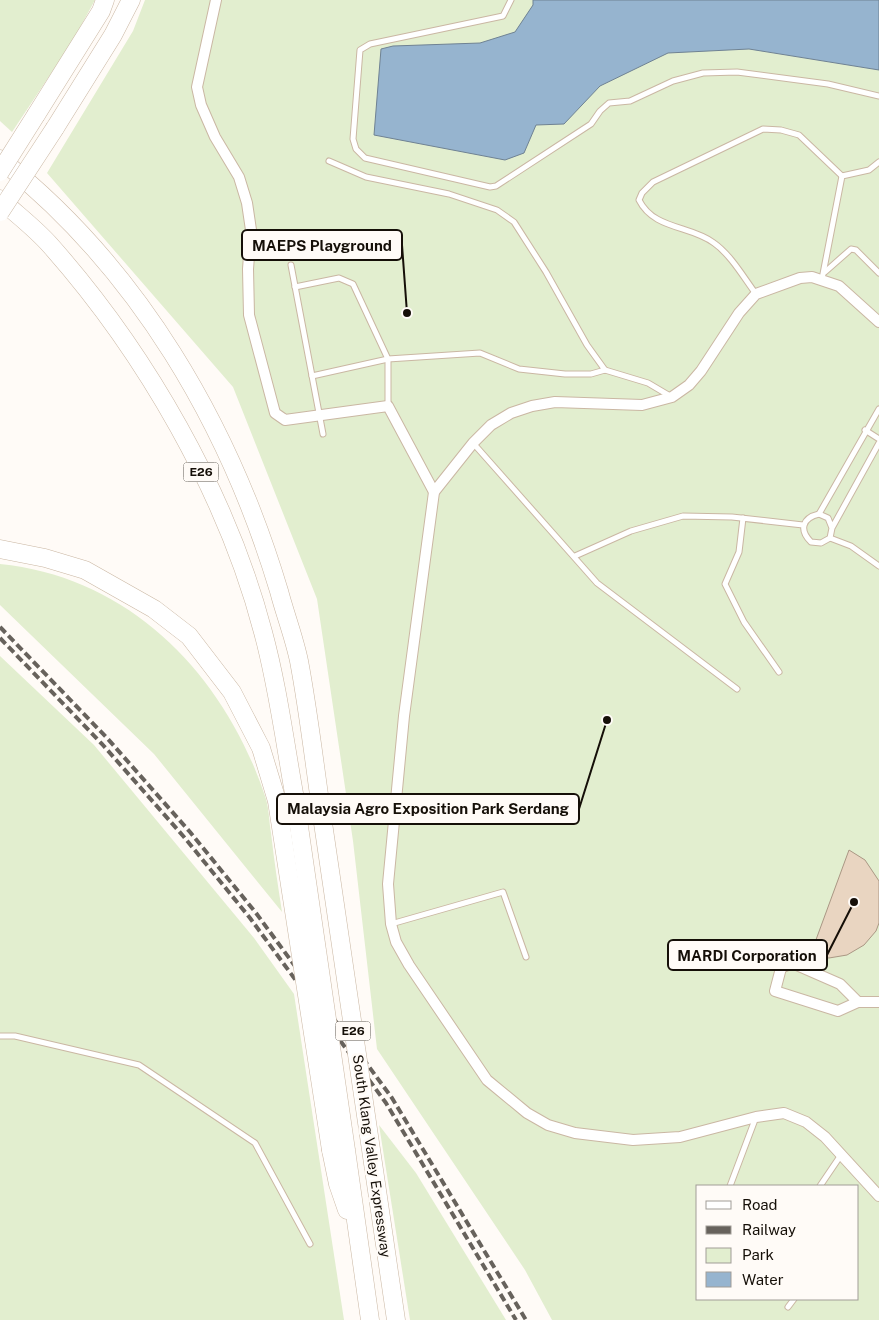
<svg xmlns="http://www.w3.org/2000/svg" width="879" height="1320" font-family="'Public Sans',sans-serif">
<style>
.green{fill:#e2eecf;fill-rule:evenodd}
.water{fill:#96b4cf;stroke:#6f8293}
.building{fill:#e9d5c1;stroke:#aa9784}
.lines{fill:none;stroke-linecap:round;stroke-linejoin:round}
.service-casing{stroke:#cab7a3;stroke-width:7}
.minor-casing{stroke:#cab7a3;stroke-width:12}
.motorway-casing{stroke:#cab7a3;stroke-width:19}
.service{stroke:#fff;stroke-width:5}
.minor{stroke:#fff;stroke-width:10}
.motorway{stroke:#fff;stroke-width:18}
.rail{stroke:#67625c;stroke-width:4;stroke-dasharray:8 4;stroke-linecap:butt}
.motorway-bridge-casing{stroke:#cab7a3;stroke-width:19;stroke-linecap:butt}
.motorway-bridge{stroke:#fff;stroke-width:18}
.labels{text-anchor:middle;stroke-width:5;stroke-linejoin:round;paint-order:stroke}
.shield{fill:#fffbf7;stroke:#5b5650;stroke-width:1}
.shield-label{font-size:12px;font-weight:bold;fill:#150f08}
.street-label{font-size:14px;fill:#150f08;stroke:#fffbf7}
.leader{fill:none;stroke:#150f08;stroke-width:2}
.callout-dot{fill:#150f08;stroke:#fffbf7;stroke-width:2}
.callout{fill:#fffbf7;stroke:#150f08;stroke-width:2}
.callout-label{font-size:15px;text-anchor:middle;font-weight:bold;fill:#150f08}
</style>
<rect width="100%" height="100%" fill="#fffbf7"/>
<g class="green">
<path d="M 0,0 L 95,0 L 72,42 L 12,132 L 0,121 Z"/>
<path d="M 145,0 L 879,0 L 879,1320 L 552,1320 L 525,1270 L 377,1049 L 353,841 L 317,599 L 233,387 L 47,173 L 133,31 ZM 698,1186 L 858,1186 L 858,1299 L 698,1299 Z"/>
<path d="M 0,564 C 131,577 225,676 265,796 C 269,807 269,821 271,833 C 274,860 278,886 282,912 L 154,754 L 0,605 Z"/>
<path d="M 0,656 L 94,745 L 254,938 L 294,994 L 344,1320 L 0,1320 Z"/>
<path d="M 379,1125 L 416,1173 L 506,1320 L 410,1320 Z"/>
</g>
<path class="water" d="M 533,0 L 879,0 L 879,70 L 749,49 L 668,53 L 600,86 L 564,124 L 536,125 L 524,153 L 505,160 L 374,135 L 381,49 L 393,46 L 480,43 L 515,32 L 533,5 Z"/>
<path class="building" d="M 849,850 L 865,860 L 879,881 L 879,923 L 876,931 L 864,945 L 847,955 L 829,958 L 810,956 Z"/>
<g class="lines">
<defs>
<g id="service">
<path d="M 511,0 L 503,16 L 370,44 L 360,50 L 353,139 L 356,149 L 365,158 L 490,187 L 496,186 L 591,124 L 600,111 L 609,103 L 630,101 L 673,81 L 703,73 L 737,72 L 828,84 L 879,96"/>
<path d="M 329,161 L 366,177 L 449,194 L 497,210 L 514,222 L 546,272 L 587,345 L 605,370"/>
<path d="M 291,265 L 323,434"/>
<path d="M 825,272 L 851,249 L 856,250 L 879,273"/>
<path d="M 822,279 L 842,176 L 869,170 L 879,162"/>
<path d="M 295,287 L 339,278 L 353,284 L 388,359 L 388,406"/>
<path d="M 756,294 C 744,278 731,255 714,243 C 690,225 654,230 639,200 L 642,193 L 653,182 L 763,129 L 781,130 L 799,135 L 842,176"/>
<path d="M 312,376 L 388,359 L 480,353 L 519,369 L 565,374 L 591,374 L 605,370 L 648,383 L 670,396"/>
<path d="M 865,430 L 879,439"/>
<path d="M 473,443 L 597,583 L 737,689"/>
<path d="M 819,514 L 879,409"/>
<path d="M 743,518 L 739,552 L 725,584 L 744,622 L 779,672"/>
<path d="M 832,528 L 828,518 L 819,514 C 802,518 799,530 811,542 L 821,543 L 830,538 L 832,528 L 879,443"/>
<path d="M 830,538 L 851,546 L 879,566"/>
<path d="M 575,556 L 631,531 L 683,516 L 732,517 L 803,525"/>
<path d="M 391,924 L 503,892 L 526,957"/>
<path d="M 0,1036 L 15,1036 L 139,1065 L 255,1143 L 310,1244"/>
<path d="M 730,1186 L 756,1117"/>
<path d="M 820,1186 L 841,1155"/>
<path d="M 788,1307 L 794,1299"/>
</g>
<g id="minor">
<path d="M 216,0 L 197,87 L 201,105 L 215,137 L 239,177 L 247,203 L 251,230 L 248,269 L 249,315 L 275,413 L 285,420 L 388,406 L 434,492"/>
<path d="M 879,322 L 839,286 L 812,277 L 800,278 L 756,294 L 739,313 L 701,371 L 689,385 L 672,397 L 642,405 L 555,402 L 532,406 L 511,413 L 491,425 L 473,443 L 434,492 L 404,716 L 388,884 L 391,924 L 396,942 L 409,965 L 487,1080 L 527,1113 L 548,1125 L 575,1133 L 633,1140 L 680,1137 L 756,1117 L 784,1113 L 806,1122 L 825,1137 L 879,1196"/>
<path d="M 858,1002 L 838,1011 L 775,991 L 781,968 L 792,963 L 840,984 L 858,1002 L 879,1002"/>
</g>
<g id="motorway">
<path d="M 36,115 L 101,11 L 105,0"/>
<path d="M 55,128 L 113,35 L 131,0"/>
<path d="M 0,159 C 138,268 229,424 279,591 C 285,614 294,637 299,661 C 309,714 315,769 323,823"/>
<path d="M 0,199 C 16,214 35,228 50,245 C 145,352 227,494 263,632 C 278,687 285,744 295,799"/>
<path d="M 0,549 L 45,558 L 85,570 L 154,609 L 189,636 L 232,692 L 261,748 L 277,801"/>
<path d="M 331,1150 L 338,1184 L 347,1210"/>
<path d="M 346,1150 L 370,1320"/>
<path d="M 384,1238 L 396,1320"/>
</g>
</defs>
<use href="#service" class="service-casing"/>
<use href="#minor" class="minor-casing"/>
<use href="#motorway" class="motorway-casing"/>
<use href="#service" class="service"/>
<use href="#minor" class="minor"/>
<use href="#motorway" class="motorway"/>
<g class="rail">
<path d="M 0,627 L 108,739 L 190,832 L 256,913 L 392,1098 L 526,1320"/>
<path d="M 0,638 L 102,744 L 184,837 L 250,918 L 386,1103 L 516,1320"/>
</g>
<defs>
<g id="motorway-bridge">
<path d="M 0,172 L 36,115"/>
<path d="M 0,212 L 55,128"/>
<path d="M 295,799 L 346,1150"/>
<path d="M 277,801 L 331,1150"/>
<path d="M 323,823 L 384,1238"/>
</g>
</defs>
<use href="#motorway-bridge" class="motorway-bridge-casing"/>
<use href="#motorway-bridge" class="motorway-bridge"/>
</g>
<g class="labels">
<g class="shield">
<rect x="183.5" y="462.5" width="35" height="19" rx="4"/>
<rect x="335.5" y="1021.5" width="35" height="19" rx="4"/>
</g>
<g class="shield-label">
<text x="201" y="476">E26</text>
<text x="353" y="1035">E26</text>
</g>
<g class="street-label">
<text transform="translate(372 1156) rotate(82)" y="5">South Klang Valley Expressway</text>
</g>
</g>
<path class="leader" d="M407 313L402 245M607 720L579 809M854 902L827 955"/>
<g class="callout-dot">
<circle cx="407" cy="313" r="5"/>
<circle cx="607" cy="720" r="5"/>
<circle cx="854" cy="902" r="5"/>
</g>
<g class="callout">
<rect x="242" y="230" width="160" height="30" rx="5"/>
<rect x="277" y="794" width="302" height="30" rx="5"/>
<rect x="668" y="940" width="159" height="30" rx="5"/>
</g>
<g class="callout-label">
<text x="322" y="251">MAEPS Playground</text>
<text x="428" y="814">Malaysia Agro Exposition Park Serdang</text>
<text x="747" y="961">MARDI Corporation</text>
</g>
<rect x="696" y="1185" width="162" height="115" fill="#fffbf7" stroke="#a19d97"/>
<rect x="706" y="1201" width="25" height="8" fill="#ffffff" stroke="#a19d97"/>
<text x="742" y="1210" font-size="15" fill="#150f08">Road</text>
<rect x="706" y="1226" width="25" height="8" fill="#67625c" stroke="#a19d97"/>
<text x="742" y="1235" font-size="15" fill="#150f08">Railway</text>
<rect x="706" y="1248" width="25" height="15" fill="#e2eecf" stroke="#a19d97"/>
<text x="742" y="1260" font-size="15" fill="#150f08">Park</text>
<rect x="706" y="1272" width="25" height="15" fill="#96b4cf" stroke="#a19d97"/>
<text x="742" y="1285" font-size="15" fill="#150f08">Water</text>
</svg>
